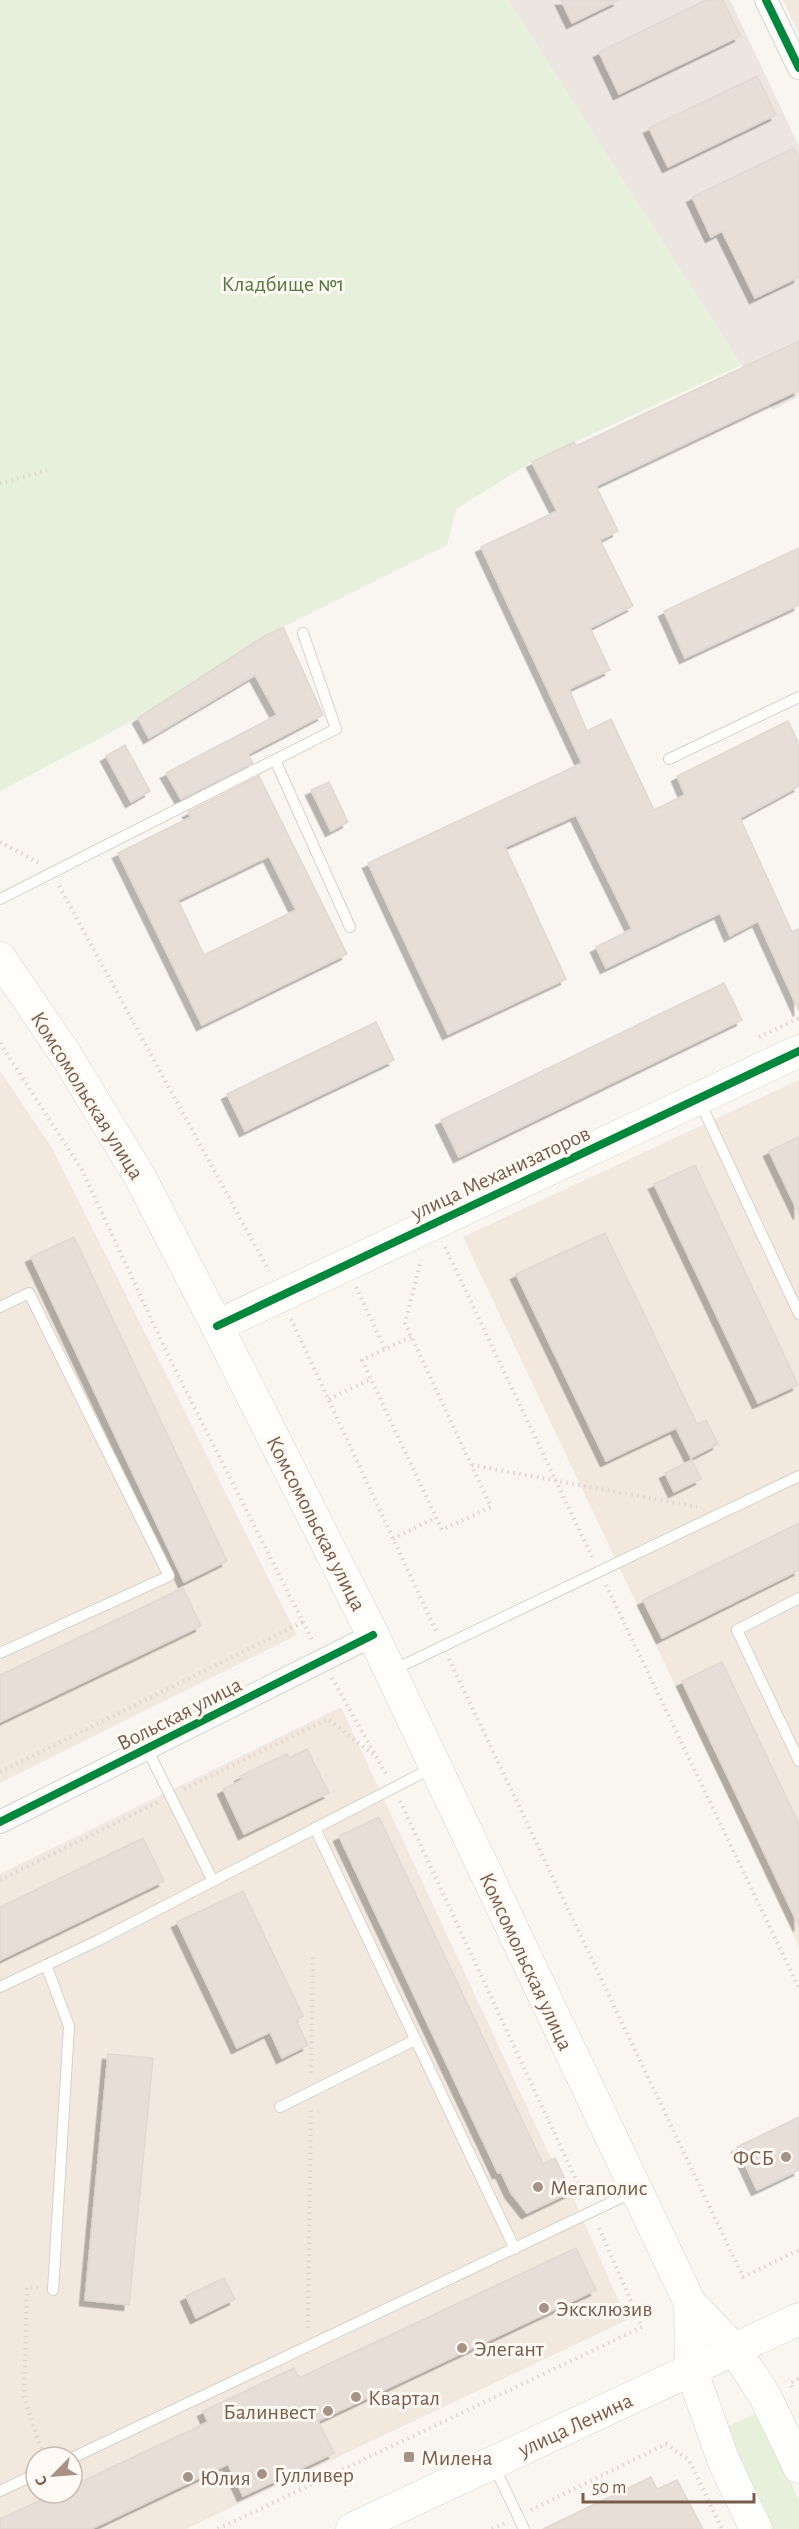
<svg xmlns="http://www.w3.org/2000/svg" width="799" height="2529" font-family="'Alegreya Sans',sans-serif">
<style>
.residential{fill:#f2e8de;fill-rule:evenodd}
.industrial{fill:#ede5e0}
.green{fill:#e7f0db}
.building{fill:#e6ded7;stroke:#e2d8d2;stroke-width:1.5;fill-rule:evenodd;filter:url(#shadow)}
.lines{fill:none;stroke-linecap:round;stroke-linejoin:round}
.lane-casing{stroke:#d7d1cb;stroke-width:12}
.street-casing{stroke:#d7d1cb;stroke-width:24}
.secondary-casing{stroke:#d9d2cb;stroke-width:33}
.path{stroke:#dcd5d0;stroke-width:4;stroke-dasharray:1.5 4.5;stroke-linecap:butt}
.lane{stroke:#fefefd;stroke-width:10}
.street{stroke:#fefefd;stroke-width:22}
.secondary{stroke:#fefefd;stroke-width:32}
.cycleway-casing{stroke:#fffaf3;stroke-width:11}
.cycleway{stroke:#00873e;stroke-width:8}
.poi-dot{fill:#a69286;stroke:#fffaf3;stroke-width:2}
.labels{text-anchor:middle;stroke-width:6;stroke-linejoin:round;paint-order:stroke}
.park-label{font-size:22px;fill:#537a41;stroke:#fffaf3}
.street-label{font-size:22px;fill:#7a5c4d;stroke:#fffaf3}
.poi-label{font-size:22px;fill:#7a5c4d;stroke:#fffaf3;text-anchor:start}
</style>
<defs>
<filter id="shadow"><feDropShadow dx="-5.5" dy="5.5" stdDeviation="0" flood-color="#0004"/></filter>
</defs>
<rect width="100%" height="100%" fill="#f9f5f0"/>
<g class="residential">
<path d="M 783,0 L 799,0 L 799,34 Z"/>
<path d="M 0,1071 L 52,1148 L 297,1635 L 0,1783 Z"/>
<path d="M 799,1080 L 799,1947 L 463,1237 Z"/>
<path d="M 341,1707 L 547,2150 L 571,2192 L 627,2320 L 186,2529 L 0,2529 L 0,1874 ZM 36,2457 L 72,2457 L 72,2493 L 36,2493 Z"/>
</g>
<path class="industrial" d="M 508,0 L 730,0 L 799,146 L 799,396 L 773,410 L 741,365 Z"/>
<g class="green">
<path d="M 0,0 L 508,0 L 741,365 L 532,462 L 456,509 L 447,545 L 261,638 L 138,718 L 0,791 Z"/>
<path d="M 752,2415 L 761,2417 L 799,2500 L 799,2529 L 769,2529 L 725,2435 L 727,2427 Z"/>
</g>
<g class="building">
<path d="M 561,0 L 619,0 L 572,23 Z"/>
<path d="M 706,0 L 723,0 L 740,36 L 619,94 L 599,52 Z"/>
<path d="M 757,76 L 776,115 L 668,167 L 649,128 Z"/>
<path d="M 794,148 L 799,158 L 799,277 L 755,298 L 722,231 L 711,237 L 692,197 Z"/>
<path d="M 799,341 L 799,390 L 596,486 L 618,531 L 600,540 L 633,606 L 590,628 L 610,670 L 569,689 L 587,731 L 611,719 L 654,810 L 685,795 L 677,776 L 788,721 L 799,744 L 799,786 L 740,818 L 792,932 L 799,929 L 799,1011 L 758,921 L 730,936 L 720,913 L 606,968 L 596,947 L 632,929 L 576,815 L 505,847 L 566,979 L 448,1034 L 368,863 L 582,763 L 481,547 L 557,511 L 532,462 L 574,442 L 576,446 Z"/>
<path d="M 799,548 L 799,605 L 685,658 L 664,611 Z"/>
<path d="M 283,627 L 323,715 L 248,754 L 253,763 L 181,799 L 166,773 L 277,715 L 255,675 L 149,738 L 138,718 L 261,638 Z"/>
<path d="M 125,745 L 150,791 L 131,802 L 106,756 Z"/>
<path d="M 259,776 L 347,954 L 202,1025 L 118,853 L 191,817 L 188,812 ZM 269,856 L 296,910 L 204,955 L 178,900 Z"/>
<path d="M 329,782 L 348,822 L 331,831 L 311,790 Z"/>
<path d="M 724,983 L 742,1020 L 459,1157 L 441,1120 Z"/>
<path d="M 376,1022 L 394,1060 L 245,1131 L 227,1094 Z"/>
<path d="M 799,1137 L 799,1214 L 769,1151 Z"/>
<path d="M 695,1165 L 798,1385 L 758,1403 L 654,1184 Z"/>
<path d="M 605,1233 L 697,1424 L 706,1420 L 718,1444 L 691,1458 L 676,1428 L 606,1461 L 516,1274 Z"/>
<path d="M 74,1237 L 227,1561 L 184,1582 L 31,1257 Z"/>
<path d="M 692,1460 L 701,1479 L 674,1492 L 665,1473 Z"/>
<path d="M 799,1523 L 799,1570 L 662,1638 L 643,1600 Z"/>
<path d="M 183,1588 L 201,1626 L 0,1722 L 0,1675 Z"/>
<path d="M 722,1662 L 799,1824 L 799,1926 L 682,1681 Z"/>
<path d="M 307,1749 L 329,1793 L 244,1834 L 223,1789 L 242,1780 L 240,1776 L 287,1754 L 289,1758 Z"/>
<path d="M 379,1817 L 543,2164 L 555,2158 L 571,2192 L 527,2213 L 511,2193 L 501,2172 L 498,2173 L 339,1836 Z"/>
<path d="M 143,1838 L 164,1881 L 0,1960 L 0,1907 Z"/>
<path d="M 243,1891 L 303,2016 L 296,2020 L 308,2045 L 282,2058 L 270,2032 L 237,2048 L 177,1922 Z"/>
<path d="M 108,2054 L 153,2058 L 129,2305 L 85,2300 Z"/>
<path d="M 799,2117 L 799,2170 L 757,2190 L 737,2147 Z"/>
<path d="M 576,2248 L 596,2290 L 318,2421 L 334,2453 L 243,2496 L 228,2464 L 91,2529 L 0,2529 L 0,2519 L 56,2493 L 72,2493 L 72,2486 L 208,2422 L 203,2411 L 294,2368 L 299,2378 Z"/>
<path d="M 224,2278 L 235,2299 L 196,2318 L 186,2296 Z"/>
<path d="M 651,2477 L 657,2489 L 677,2480 L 703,2529 L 543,2529 Z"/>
</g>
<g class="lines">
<defs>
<g id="lane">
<path d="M 669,759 L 799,697"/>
<path d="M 275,760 L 350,927"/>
<path d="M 0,899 L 336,729 L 303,633"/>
<path d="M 699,1100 L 799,1314"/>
<path d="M 0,1307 L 29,1293 L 169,1576 L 0,1653"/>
<path d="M 799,1598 L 737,1630 L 799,1761"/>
<path d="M 393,1670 L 799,1476"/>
<path d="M 315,1828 L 515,2249"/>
<path d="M 213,1881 L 432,1768"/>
<path d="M 46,1965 L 69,2026 L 53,2290"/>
<path d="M 0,1987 L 99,1940 L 213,1881 L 147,1749"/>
<path d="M 280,2107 L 415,2040"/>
<path d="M 72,2458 L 633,2192"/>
<path d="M 494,2466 L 524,2529"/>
<path d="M 0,2491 L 36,2474"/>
</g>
<g id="street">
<path d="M 766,0 L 799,68"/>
<path d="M 0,1822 L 373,1635"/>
</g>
<g id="secondary">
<path d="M 0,958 L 66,1055 L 140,1177 L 217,1326 L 373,1635 L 690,2303 L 735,2350 L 765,2396 L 799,2467"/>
<path d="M 217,1326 L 799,1051"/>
<path d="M 690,2303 L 691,2369 L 724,2462 L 756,2529"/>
<path d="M 352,2529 L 799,2319"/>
</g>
</defs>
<use href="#lane" class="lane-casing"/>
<use href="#street" class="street-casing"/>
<use href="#secondary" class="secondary-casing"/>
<g class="path">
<path d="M 0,484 L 47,470"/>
<path d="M 0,842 L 39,863"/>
<path d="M 59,886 L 269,1271"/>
<path d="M 759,1037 L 799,1018"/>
<path d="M 0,1043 L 82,1170 L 169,1357 L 313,1642"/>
<path d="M 445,1247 L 592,1557"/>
<path d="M 356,1287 L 385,1349"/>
<path d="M 291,1319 L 437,1633"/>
<path d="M 411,1337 L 362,1360 L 442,1530 L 491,1507 L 405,1323 L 421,1260"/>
<path d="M 329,1399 L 371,1379"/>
<path d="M 472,1465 L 697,1507"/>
<path d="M 393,1539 L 436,1517"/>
<path d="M 606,1585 L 799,1988"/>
<path d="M 449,1659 L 743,2277 L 799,2250"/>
<path d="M 332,1678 L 387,1776"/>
<path d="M 0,1772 L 303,1622"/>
<path d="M 184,1789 L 328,1719 L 375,1756"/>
<path d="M 400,1801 L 584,2197"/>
<path d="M 0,1880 L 158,1802"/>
<path d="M 311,2073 L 313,1956"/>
<path d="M 38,2288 L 27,2287 L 24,2397 L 40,2446 L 47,2457"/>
<path d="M 308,2328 L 311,2108"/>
<path d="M 792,2387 L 790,2384 L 799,2378"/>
<path d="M 531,2510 L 666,2444 L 689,2460 L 722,2529"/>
<path d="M 218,2529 L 642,2327 L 598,2225"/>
<path d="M 492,2529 L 505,2523"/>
</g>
<use href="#lane" class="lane"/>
<use href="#street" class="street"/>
<use href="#secondary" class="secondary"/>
<defs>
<g id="cycleway">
<path d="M 766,0 L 799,68"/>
<path d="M 217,1326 L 799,1051"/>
<path d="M 0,1822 L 373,1635"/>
</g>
</defs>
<use href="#cycleway" class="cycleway-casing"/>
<use href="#cycleway" class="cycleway"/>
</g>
<g class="poi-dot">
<circle cx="786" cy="2157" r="6"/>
<circle cx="538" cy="2187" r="6"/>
<circle cx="544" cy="2308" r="6"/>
<circle cx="462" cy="2348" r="6"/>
<circle cx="356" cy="2397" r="6"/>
<circle cx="328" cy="2411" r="6"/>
<rect x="403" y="2451" width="12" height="12" rx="3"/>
<circle cx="262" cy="2474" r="6"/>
<circle cx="188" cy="2477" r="6"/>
</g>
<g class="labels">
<g class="park-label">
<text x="283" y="291">Кладбище №1</text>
</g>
<g class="street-label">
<text transform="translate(88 1095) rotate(58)" y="8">Комсомольская улица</text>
<text transform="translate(500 1172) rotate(-25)" y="8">улица Механизаторов</text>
<text transform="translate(317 1523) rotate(63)" y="8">Комсомольская улица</text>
<text transform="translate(179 1713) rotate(-27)" y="8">Вольская улица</text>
<text transform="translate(527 1961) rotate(65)" y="8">Комсомольская улица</text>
<text transform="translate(575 2424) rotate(-25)" y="8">улица Ленина</text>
</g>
<g class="poi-label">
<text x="774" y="2165" text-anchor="end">ФСБ</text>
<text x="550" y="2195">Мегаполис</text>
<text x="556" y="2316">Эксклюзив</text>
<text x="474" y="2356">Элегант</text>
<text x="368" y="2405">Квартал</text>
<text x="316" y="2419" text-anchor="end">Балинвест</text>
<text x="421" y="2465">Милена</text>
<text x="274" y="2482">Гулливер</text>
<text x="200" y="2485">Юлия</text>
</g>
</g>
<g transform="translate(54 2475) rotate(245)"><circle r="28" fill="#fffaf3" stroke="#cabbb1" stroke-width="1.5"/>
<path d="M0-4.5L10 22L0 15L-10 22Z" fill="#a69286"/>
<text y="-9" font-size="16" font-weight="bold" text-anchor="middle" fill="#7a5c4d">С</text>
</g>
<path d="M583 2493v9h171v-9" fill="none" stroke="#7a5c4d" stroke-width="3"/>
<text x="592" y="2493" font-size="18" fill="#7a5c4d" stroke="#fffaf3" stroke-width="4.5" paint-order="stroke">50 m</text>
</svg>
